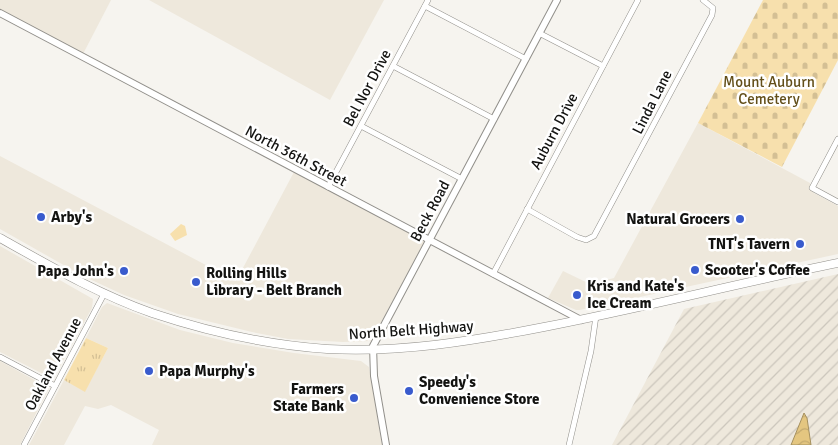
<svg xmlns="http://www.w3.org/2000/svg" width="838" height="445" font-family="Signika,sans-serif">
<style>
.built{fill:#eee8dc}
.industrial{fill:url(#industrial-furrows)}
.grass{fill:url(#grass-tufts)}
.cemetery{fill:url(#cemetery-stones)}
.green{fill:#f7e0ad}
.water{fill:url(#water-waves);stroke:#a5905f}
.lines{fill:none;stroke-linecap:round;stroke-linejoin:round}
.minor-casing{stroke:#92908b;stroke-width:6}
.tertiary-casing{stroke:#92908b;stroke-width:8}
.primary-casing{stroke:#92908b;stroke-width:9}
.minor{stroke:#fff;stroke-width:5}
.tertiary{stroke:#fff;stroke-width:6}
.primary{stroke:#fff;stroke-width:8}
.poi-dot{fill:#395bcd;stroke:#fff;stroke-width:2}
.labels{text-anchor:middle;stroke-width:5;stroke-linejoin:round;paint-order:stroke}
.park-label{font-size:15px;fill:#634f1a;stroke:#fff}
.street-label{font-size:15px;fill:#131311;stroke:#fff}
.poi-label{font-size:15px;font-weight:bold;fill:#131311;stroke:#fff;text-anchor:start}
</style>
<defs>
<pattern id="industrial-furrows" width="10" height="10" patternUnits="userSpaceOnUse" patternTransform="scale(1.25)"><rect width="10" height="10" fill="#eee8dc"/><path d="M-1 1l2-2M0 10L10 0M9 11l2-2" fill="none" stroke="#cbc6bc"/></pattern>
<pattern id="grass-tufts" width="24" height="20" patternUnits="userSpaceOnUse" patternTransform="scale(1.25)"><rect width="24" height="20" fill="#f7e0ad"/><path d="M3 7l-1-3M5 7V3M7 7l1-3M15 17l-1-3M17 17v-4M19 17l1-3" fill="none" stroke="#d3bf94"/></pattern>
<pattern id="cemetery-stones" width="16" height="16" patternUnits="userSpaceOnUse" patternTransform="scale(1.25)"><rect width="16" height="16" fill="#f7e0ad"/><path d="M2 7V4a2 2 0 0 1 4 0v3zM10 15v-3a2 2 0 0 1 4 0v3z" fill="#d3bf94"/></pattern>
<pattern id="water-waves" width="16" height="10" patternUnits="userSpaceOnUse" patternTransform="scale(1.25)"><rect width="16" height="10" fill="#e4c680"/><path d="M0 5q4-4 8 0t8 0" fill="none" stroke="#c3a96e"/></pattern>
</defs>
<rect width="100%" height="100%" fill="#f6f4ef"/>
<g class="built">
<path d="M 0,0 L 111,0 L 83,54 L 0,10 Z"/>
<path d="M 149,0 L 384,0 L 330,100 Z"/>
<path d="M 698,123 L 810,183 L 814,193 L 838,206 L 838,254 L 580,310 L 576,310 L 548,298 L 563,271 L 590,284 L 614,278 Z"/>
<path d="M 0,156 L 236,281 L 294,172 L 422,238 L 424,243 L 371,341 L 343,342 L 288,339 L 252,332 L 178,314 L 124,295 L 83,276 L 0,229 Z"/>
<path d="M 0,246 L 93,299 L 92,308 L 53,379 L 0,352 Z"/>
<path d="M 107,303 L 180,330 L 233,343 L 294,353 L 361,361 L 369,367 L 382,445 L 152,445 L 159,430 L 111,405 L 98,409 L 85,406 L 64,445 L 29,445 L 64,380 L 85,391 L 108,348 L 86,338 L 102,307 Z"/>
<path d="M 0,361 L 49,388 L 20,445 L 0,445 Z"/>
</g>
<path class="industrial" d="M 838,274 L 838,445 L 612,445 L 684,309 Z"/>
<path class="grass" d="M 86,338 L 108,348 L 85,392 L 64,380 Z"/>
<path class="cemetery" d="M 763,0 L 838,0 L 838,60 L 782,167 L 698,123 Z"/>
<path class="green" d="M 181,224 L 185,226 L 187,235 L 175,241 L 170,234 Z"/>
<path class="water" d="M 804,413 L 807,418 L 811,445 L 791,445 Z"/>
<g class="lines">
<defs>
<g id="minor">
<path d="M 425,6 L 526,59"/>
<path d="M 539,33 L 603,66"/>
<path d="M 393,66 L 494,119"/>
<path d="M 361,126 L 462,179"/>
<path d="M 838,139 L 812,188 L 838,202"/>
<path d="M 328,187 L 428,0"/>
<path d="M 527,209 L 577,237 L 586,240 L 594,236 L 712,15 L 713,8 L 703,0"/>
<path d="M 493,274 L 638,0"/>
<path d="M 0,357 L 55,386"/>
<path d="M 24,445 L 104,294"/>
<path d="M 569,445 L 591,351 L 596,316"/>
</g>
<g id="tertiary">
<path d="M 0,13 L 581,320"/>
<path d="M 386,445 L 374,376 L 373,346 L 557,0"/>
</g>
<path id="primary" d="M 0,238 C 50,266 98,294 152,313 C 209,332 268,345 327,349 C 400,353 473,341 544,327 C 642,308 740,283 838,263"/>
</defs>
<use href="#minor" class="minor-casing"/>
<use href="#tertiary" class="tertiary-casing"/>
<use href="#primary" class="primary-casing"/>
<use href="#minor" class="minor"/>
<use href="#tertiary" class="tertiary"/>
<use href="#primary" class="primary"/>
</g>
<g class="poi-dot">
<circle cx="41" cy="217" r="5"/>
<circle cx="740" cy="219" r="5"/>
<circle cx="800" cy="244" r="5"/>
<circle cx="695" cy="270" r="5"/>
<circle cx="124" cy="271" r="5"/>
<circle cx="196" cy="282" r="5"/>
<circle cx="577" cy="295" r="5"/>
<circle cx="149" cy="371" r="5"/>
<circle cx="409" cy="391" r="5"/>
<circle cx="354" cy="398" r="5"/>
</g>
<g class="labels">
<g class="park-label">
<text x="769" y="87">Mount Auburn<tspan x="769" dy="17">Cemetery</tspan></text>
</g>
<g class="street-label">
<text transform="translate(367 88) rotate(-62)" y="5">Bel Nor Drive</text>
<text transform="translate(652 102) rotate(-63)" y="5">Linda Lane</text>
<text transform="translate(554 131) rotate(-62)" y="5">Auburn Drive</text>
<text transform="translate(296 156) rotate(28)" y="5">North 36th Street</text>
<text transform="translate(430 211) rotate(-62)" y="5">Beck Road</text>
<text transform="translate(411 330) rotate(-4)" y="5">North Belt Highway</text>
<text transform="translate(53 364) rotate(-62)" y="5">Oakland Avenue</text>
</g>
<g class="poi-label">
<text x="51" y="222">Arby's</text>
<text x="730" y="224" text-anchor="end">Natural Grocers</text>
<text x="790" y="249" text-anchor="end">TNT's Tavern</text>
<text x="705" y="275">Scooter's Coffee</text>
<text x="114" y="276" text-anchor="end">Papa John's</text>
<text x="206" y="278">Rolling Hills<tspan x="206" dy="17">Library - Belt Branch</tspan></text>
<text x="587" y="291">Kris and Kate's<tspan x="587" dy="17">Ice Cream</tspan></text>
<text x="159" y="376">Papa Murphy's</text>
<text x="419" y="387">Speedy's<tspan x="419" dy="17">Convenience Store</tspan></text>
<text x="344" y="394" text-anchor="end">Farmers<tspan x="344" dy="17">State Bank</tspan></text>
</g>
</g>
</svg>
